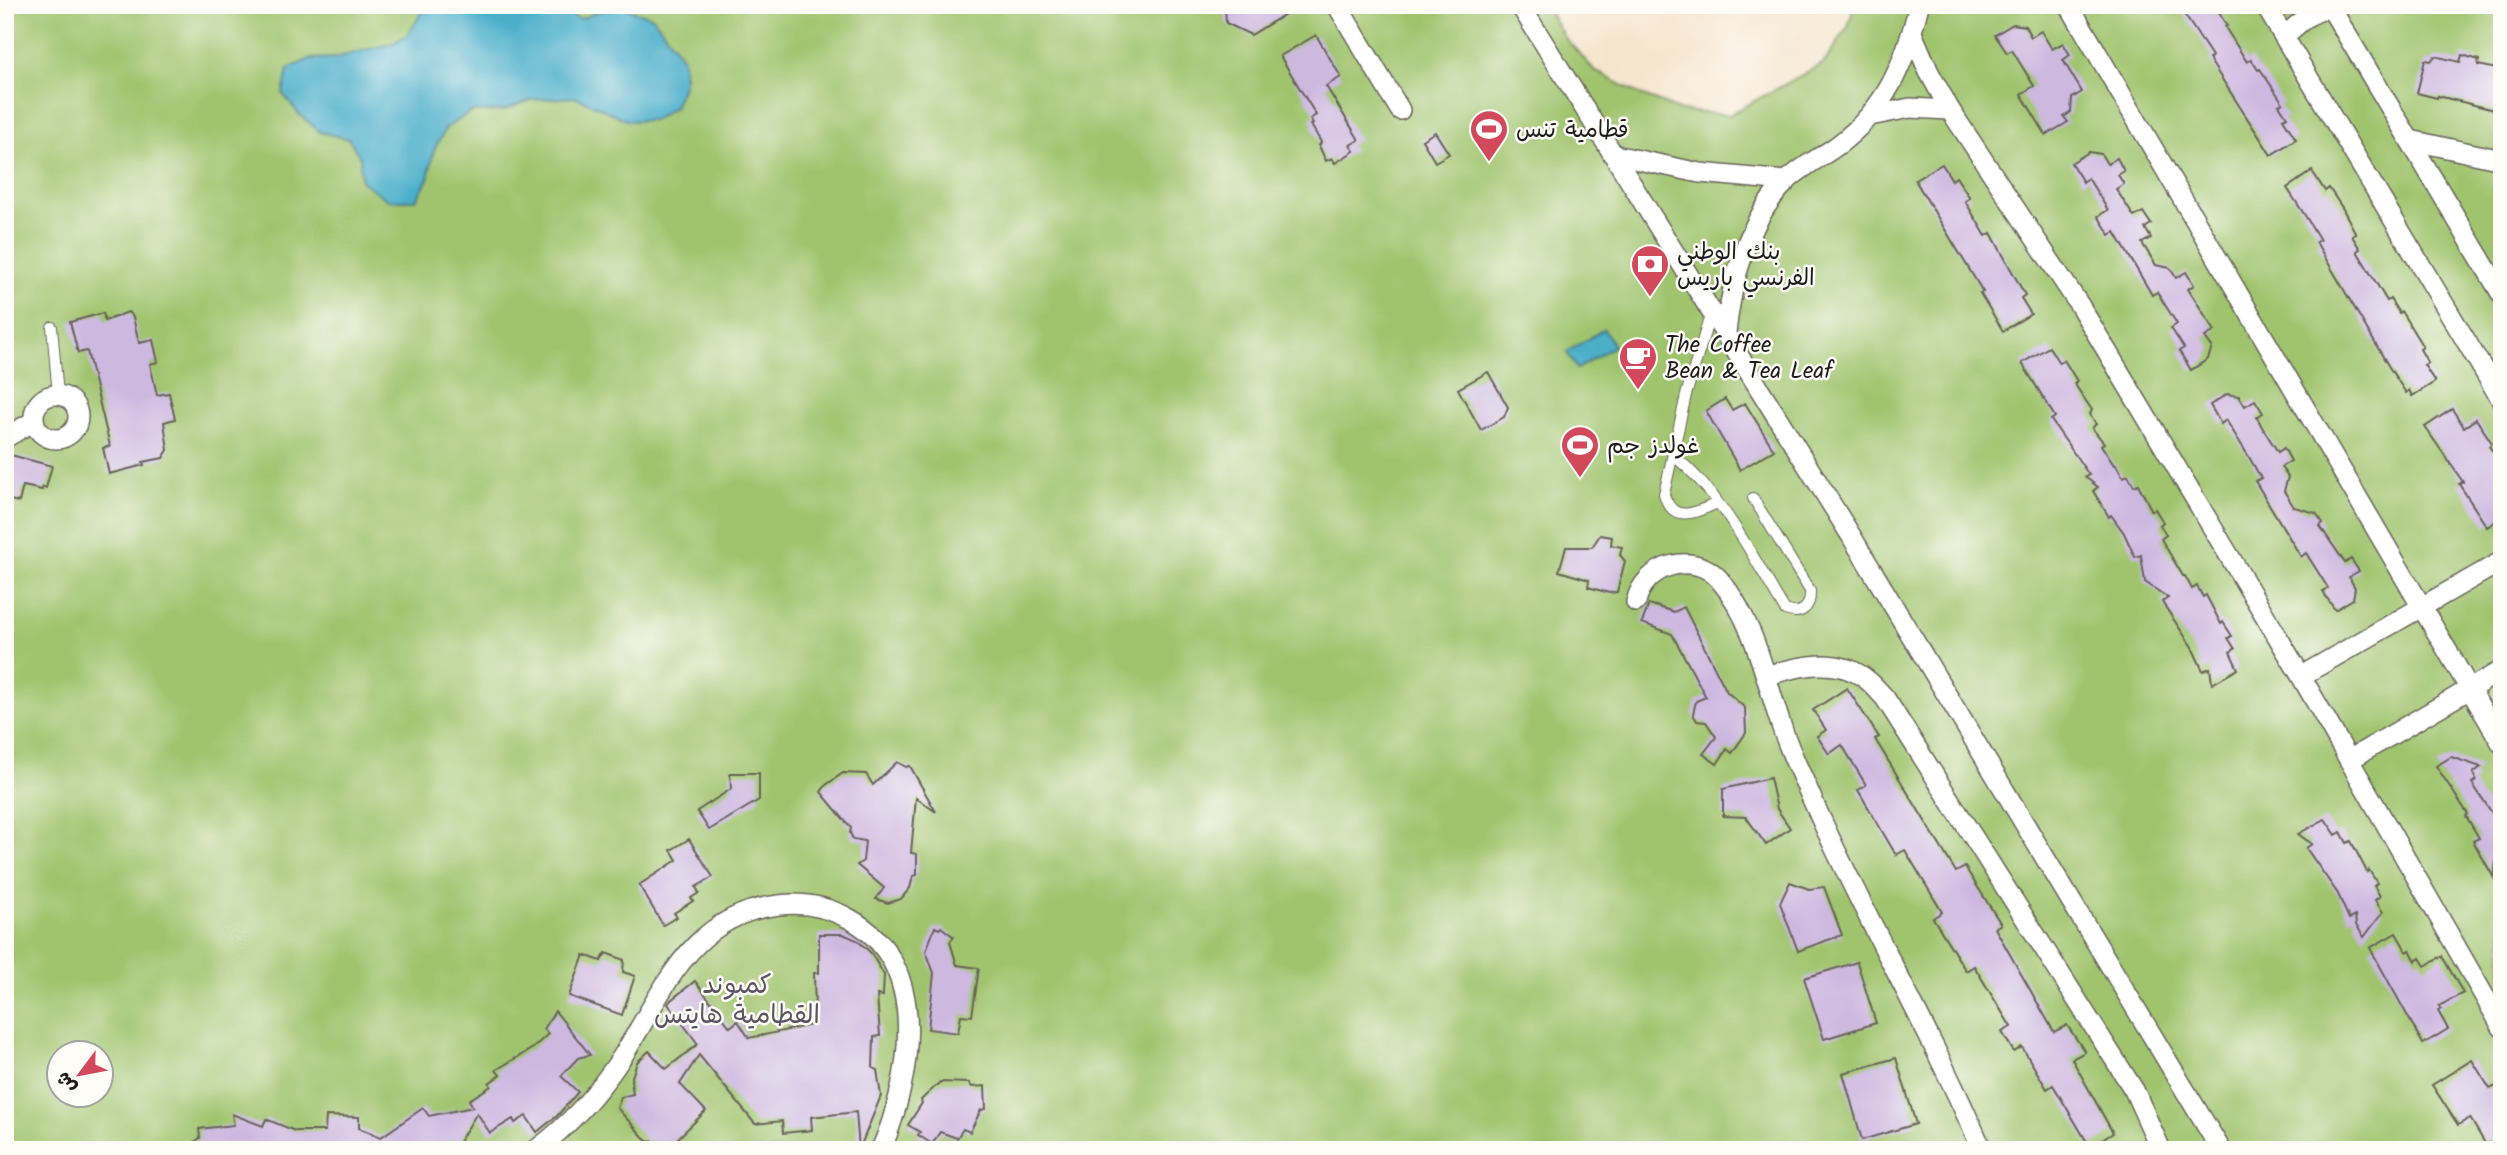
<svg xmlns="http://www.w3.org/2000/svg" width="2507" height="1155" font-family="Kalam,'Playpen Sans Arabic',sans-serif">
<style>
.green{fill:#a0c46e;stroke:#5e7045;stroke-width:2;fill-rule:evenodd}
.water{fill:#4bafca;stroke:#346673;stroke-width:2}
.building{fill:#cdb8e0}
.lines{fill:none;stroke-linecap:round;stroke-linejoin:round}
.service-casing{stroke:#68625a;stroke-width:12}
.minor-casing{stroke:#68625a;stroke-width:22}
.service{stroke:#fff;stroke-width:10}
.minor{stroke:#fff;stroke-width:19}
.labels{text-anchor:middle;stroke-width:5;stroke-linejoin:round;paint-order:stroke}
.poi-label{font-size:23px;fill:#1c1c1c;stroke:#fdfcf7;text-anchor:start}
.quarter-label{font-size:26px;fill:#5a5361;stroke:#fdfcf7}
</style>
<rect width="100%" height="100%" fill="#fdfcf7"/>
<filter id="ink" filterUnits="userSpaceOnUse"><feTurbulence type="fractalNoise" baseFrequency=".0143" numOctaves="2"/><feDisplacementMap in="SourceGraphic" scale="14" xChannelSelector="R" yChannelSelector="G"/><feConvolveMatrix kernelMatrix="1 2 1 2 8 2 1 2 1" color-interpolation-filters="sRGB"/></filter>
<filter id="wash" filterUnits="userSpaceOnUse"><feTurbulence type="fractalNoise" baseFrequency=".00686" numOctaves="4" result="noise"/><feDisplacementMap in="SourceGraphic" scale="28" xChannelSelector="R" yChannelSelector="G"/><feGaussianBlur stdDeviation="1.57" result="paint"/><feColorMatrix in="noise" values="0 0 0 0 0 0 0 0 0 0 0 0 0 0 0 0 0 1.4 0 .05"/><feComposite in="paint" operator="in"/></filter>
<g filter="url(#wash)">
<rect width="100%" height="100%" fill="#f6e5ce"/>
<path class="green" d="M 5,5 L 1545,5 L 1564,37 L 1595,71 L 1639,94 L 1681,111 L 1729,115 L 1824,63 L 1848,27 L 1854,5 L 2502,5 L 2502,1150 L 5,1150 ZM 60,1054 L 102,1054 L 102,1096 L 60,1096 Z"/>
<g class="water">
<path d="M 427,5 L 551,5 L 580,19 L 597,12 L 622,7 L 653,17 L 683,58 L 684,83 L 674,107 L 654,120 L 629,121 L 576,97 L 531,100 L 502,111 L 471,112 L 446,128 L 434,150 L 428,179 L 416,200 L 388,200 L 361,181 L 360,157 L 349,139 L 320,132 L 298,113 L 283,94 L 288,69 L 310,59 L 335,58 L 393,43 L 408,34 Z"/>
<path d="M 1604,329 L 1614,346 L 1577,369 L 1567,352 Z"/>
</g>
<g id="blocks">
<g class="building">
<path d="M 1225,5 L 1300,5 L 1251,35 L 1226,23 Z"/>
<path d="M 2178,5 L 2214,5 L 2227,26 L 2225,27 L 2247,62 L 2251,59 L 2258,70 L 2260,69 L 2283,103 L 2279,105 L 2287,117 L 2283,119 L 2296,139 L 2271,155 L 2209,59 L 2212,56 Z"/>
<path d="M 2013,24 L 2025,26 L 2031,37 L 2041,31 L 2052,49 L 2063,43 L 2070,55 L 2063,60 L 2082,92 L 2072,98 L 2071,112 L 2064,117 L 2068,122 L 2046,135 L 2021,94 L 2034,86 L 2012,50 L 2007,53 L 1995,35 Z"/>
<path d="M 1316,35 L 1341,77 L 1326,86 L 1359,140 L 1350,145 L 1354,151 L 1335,163 L 1332,158 L 1326,161 L 1319,146 L 1321,142 L 1311,125 L 1313,124 L 1310,119 L 1316,115 L 1280,56 Z"/>
<path d="M 2462,55 L 2479,60 L 2478,65 L 2502,70 L 2502,112 L 2438,96 L 2437,98 L 2417,93 L 2425,60 L 2431,61 L 2435,56 L 2460,62 Z"/>
<path d="M 1435,132 L 1449,154 L 1435,162 L 1422,140 Z"/>
<path d="M 2089,152 L 2101,154 L 2107,164 L 2117,158 L 2124,171 L 2118,175 L 2124,184 L 2116,189 L 2134,217 L 2143,212 L 2151,224 L 2145,228 L 2151,238 L 2142,243 L 2156,265 L 2170,268 L 2176,278 L 2186,272 L 2194,285 L 2188,289 L 2215,331 L 2205,337 L 2212,347 L 2208,359 L 2191,370 L 2179,351 L 2184,348 L 2171,328 L 2177,324 L 2157,292 L 2152,295 L 2115,232 L 2110,235 L 2098,216 L 2108,210 L 2088,178 L 2083,182 L 2071,163 Z"/>
<path d="M 1942,164 L 1952,180 L 1956,177 L 1970,198 L 1965,201 L 1986,236 L 1991,233 L 2025,295 L 2021,298 L 2031,314 L 2003,331 L 1980,293 L 1983,292 L 1915,180 Z"/>
<path d="M 2312,171 L 2325,191 L 2329,188 L 2343,209 L 2356,234 L 2352,236 L 2360,249 L 2357,251 L 2387,301 L 2390,299 L 2399,313 L 2401,311 L 2423,347 L 2420,349 L 2428,363 L 2424,365 L 2435,382 L 2412,396 L 2409,390 L 2406,393 L 2389,367 L 2316,242 L 2320,240 L 2306,217 L 2287,188 Z"/>
<path d="M 128,312 L 133,317 L 139,343 L 153,340 L 158,362 L 150,364 L 157,395 L 169,393 L 175,419 L 164,422 L 168,450 L 163,458 L 143,462 L 144,465 L 109,474 L 103,448 L 110,446 L 87,351 L 78,353 L 70,322 L 103,313 L 105,321 Z"/>
<path d="M 2049,347 L 2059,363 L 2064,360 L 2077,381 L 2074,383 L 2092,410 L 2090,414 L 2096,424 L 2092,428 L 2104,443 L 2101,445 L 2114,465 L 2116,465 L 2123,477 L 2128,475 L 2134,486 L 2138,484 L 2152,511 L 2155,509 L 2163,522 L 2160,525 L 2166,535 L 2161,539 L 2183,576 L 2185,576 L 2192,589 L 2197,586 L 2203,597 L 2206,595 L 2221,624 L 2223,622 L 2232,636 L 2228,638 L 2235,649 L 2230,652 L 2238,669 L 2212,684 L 2210,668 L 2203,671 L 2192,647 L 2162,602 L 2168,598 L 2145,582 L 2141,555 L 2135,557 L 2124,533 L 2111,515 L 2109,517 L 2093,491 L 2098,487 L 2085,477 L 2089,475 L 2051,420 L 2055,417 L 2022,363 Z"/>
<path d="M 1488,372 L 1508,407 L 1504,417 L 1481,430 L 1458,389 Z"/>
<path d="M 2227,394 L 2239,396 L 2245,406 L 2255,400 L 2263,413 L 2257,417 L 2262,427 L 2278,452 L 2284,448 L 2291,461 L 2281,467 L 2288,477 L 2284,491 L 2294,507 L 2316,513 L 2323,523 L 2320,526 L 2345,563 L 2351,559 L 2359,571 L 2349,577 L 2355,588 L 2353,599 L 2335,610 L 2323,592 L 2328,588 L 2306,553 L 2301,557 L 2255,481 L 2261,478 L 2249,457 L 2226,420 L 2221,424 L 2210,405 Z"/>
<path d="M 1725,399 L 1732,410 L 1745,403 L 1774,450 L 1740,470 L 1706,411 Z"/>
<path d="M 2452,409 L 2464,427 L 2476,419 L 2492,443 L 2489,446 L 2502,465 L 2502,517 L 2487,527 L 2459,484 L 2463,482 L 2425,427 Z"/>
<path d="M 11,455 L 52,466 L 46,488 L 43,487 L 42,490 L 23,486 L 19,502 L 5,499 L 5,464 L 9,465 Z"/>
<path d="M 1600,535 L 1612,537 L 1611,545 L 1622,547 L 1620,555 L 1625,561 L 1617,592 L 1609,593 L 1588,587 L 1589,580 L 1559,571 L 1566,547 L 1592,547 Z"/>
<path d="M 1649,604 L 1674,612 L 1684,607 L 1727,692 L 1745,708 L 1746,733 L 1732,753 L 1727,749 L 1717,764 L 1703,754 L 1716,737 L 1706,722 L 1697,721 L 1693,714 L 1696,701 L 1706,697 L 1672,634 L 1642,623 Z"/>
<path d="M 1847,688 L 1879,737 L 1875,739 L 1956,872 L 1965,867 L 2001,924 L 1995,928 L 2054,1032 L 2067,1025 L 2085,1052 L 2072,1059 L 2113,1133 L 2090,1147 L 2053,1085 L 2047,1089 L 2022,1047 L 2014,1052 L 2002,1032 L 2011,1027 L 1974,966 L 1966,971 L 1933,918 L 1942,912 L 1905,850 L 1896,855 L 1858,790 L 1866,785 L 1842,745 L 1829,754 L 1817,736 L 1826,730 L 1813,710 Z"/>
<path d="M 2451,757 L 2481,767 L 2473,773 L 2476,780 L 2472,783 L 2492,813 L 2502,809 L 2494,878 L 2473,841 L 2479,838 L 2466,816 L 2468,814 L 2436,766 Z"/>
<path d="M 897,762 L 906,767 L 910,766 L 936,812 L 916,798 L 911,853 L 917,854 L 917,875 L 913,876 L 910,888 L 901,899 L 888,903 L 876,899 L 884,888 L 857,865 L 863,861 L 865,841 L 853,839 L 850,833 L 851,828 L 821,792 L 826,785 L 843,773 L 866,774 L 873,785 Z"/>
<path d="M 730,773 L 759,773 L 759,800 L 709,830 L 697,811 L 731,789 Z"/>
<path d="M 1770,778 L 1777,809 L 1790,828 L 1766,845 L 1746,817 L 1723,816 L 1723,789 Z"/>
<path d="M 2325,819 L 2336,835 L 2341,832 L 2347,843 L 2351,841 L 2367,872 L 2369,870 L 2377,883 L 2374,886 L 2380,896 L 2375,900 L 2383,912 L 2364,937 L 2356,925 L 2355,916 L 2349,919 L 2338,894 L 2306,848 L 2312,844 L 2298,834 Z"/>
<path d="M 689,839 L 713,877 L 696,887 L 699,893 L 691,898 L 693,901 L 674,913 L 677,917 L 663,925 L 639,885 L 677,860 L 671,850 Z"/>
<path d="M 1790,882 L 1809,889 L 1824,887 L 1842,935 L 1798,951 L 1780,903 Z"/>
<path d="M 935,927 L 939,929 L 941,927 L 954,937 L 950,942 L 957,965 L 979,968 L 972,1016 L 961,1015 L 958,1033 L 928,1029 L 934,973 L 926,951 Z"/>
<path d="M 2396,933 L 2407,952 L 2410,950 L 2416,961 L 2420,958 L 2425,966 L 2442,956 L 2463,993 L 2439,1006 L 2441,1009 L 2438,1011 L 2448,1029 L 2423,1044 L 2370,948 Z"/>
<path d="M 819,934 L 843,934 L 857,940 L 871,953 L 884,975 L 883,996 L 877,995 L 880,1036 L 874,1037 L 873,1068 L 877,1070 L 881,1096 L 859,1150 L 856,1112 L 811,1117 L 812,1130 L 783,1133 L 782,1121 L 755,1124 L 699,1055 L 680,1084 L 706,1111 L 673,1143 L 647,1141 L 617,1108 L 621,1097 L 633,1094 L 631,1080 L 637,1062 L 649,1051 L 666,1069 L 698,1044 L 668,1004 L 671,1000 L 695,981 L 730,1027 L 738,1021 L 749,1038 L 812,1025 L 812,1015 L 815,1015 L 814,973 L 819,973 Z"/>
<path d="M 606,953 L 624,960 L 623,972 L 635,976 L 622,1015 L 569,996 L 584,955 L 601,961 Z"/>
<path d="M 1857,962 L 1876,1023 L 1824,1039 L 1804,978 Z"/>
<path d="M 555,1011 L 590,1055 L 578,1058 L 561,1076 L 578,1092 L 557,1116 L 537,1132 L 526,1116 L 515,1123 L 513,1119 L 490,1133 L 477,1113 L 454,1150 L 183,1150 L 200,1138 L 199,1129 L 234,1125 L 232,1114 L 263,1126 L 266,1119 L 295,1131 L 325,1131 L 326,1116 L 359,1117 L 359,1128 L 381,1137 L 423,1108 L 429,1116 L 473,1107 L 469,1100 L 491,1086 L 489,1083 L 500,1075 L 496,1070 L 533,1048 L 548,1034 L 544,1029 Z"/>
<path d="M 1896,1058 L 1916,1124 L 1862,1140 L 1843,1073 Z"/>
<path d="M 2472,1060 L 2490,1089 L 2496,1086 L 2502,1095 L 2502,1150 L 2493,1150 L 2489,1143 L 2486,1145 L 2470,1118 L 2458,1125 L 2432,1085 Z"/>
<path d="M 940,1082 L 969,1083 L 972,1087 L 985,1086 L 986,1109 L 981,1110 L 970,1132 L 963,1129 L 957,1138 L 940,1132 L 932,1144 L 918,1135 L 920,1132 L 908,1125 L 922,1103 L 921,1100 Z"/>
</g>
</g>
</g>
<g filter="url(#ink)">
<use href="#blocks" fill-opacity="0" stroke="#68625a" stroke-width="2"/>
<g class="lines">
<defs>
<g id="service">
<path d="M 1711,312 L 1686,395 L 1664,494 C 1673,526 1698,511 1718,503"/>
<path d="M 52,327 L 58,395"/>
<path d="M 1673,455 C 1723,495 1752,556 1785,610 C 1801,616 1811,608 1810,591 L 1753,498"/>
</g>
<g id="minor">
<path d="M 1337,5 L 1400,110"/>
<path d="M 1520,5 L 1850,534 L 2221,1150"/>
<path d="M 2069,5 L 2502,744"/>
<path d="M 2265,5 L 2502,401"/>
<path d="M 2329,5 L 2502,295"/>
<path d="M 1912,33 L 1929,72 L 1950,110 L 2080,306 L 2301,676 L 2502,1027"/>
<path d="M 2284,36 L 2308,16 L 2330,6"/>
<path d="M 1870,116 L 1910,108 L 1950,110"/>
<path d="M 2410,140 L 2502,160"/>
<path d="M 1615,155 L 1700,173 L 1786,181"/>
<path d="M 1726,333 C 1731,282 1748,219 1786,182 C 1799,168 1822,157 1838,145 C 1887,108 1905,63 1919,5"/>
<circle cx="56" cy="417" r="22"/>
<path d="M 5,438 L 34,421"/>
<path d="M 1636,602 C 1644,565 1693,550 1719,579 C 1752,617 1764,672 1779,719 C 1786,741 1795,762 1805,783 C 1859,908 1928,1025 1982,1150"/>
<path d="M 1766,676 C 1798,666 1837,656 1866,679 C 1873,684 1879,692 1885,698 L 2134,1090 L 2161,1150"/>
<path d="M 2301,676 L 2502,561"/>
<path d="M 2349,760 L 2502,670"/>
<path d="M 536,1150 C 571,1124 598,1093 622,1057 C 664,992 689,915 779,905 C 804,902 828,907 850,919 C 932,964 911,1079 881,1150"/>
</g>
</defs>
<use href="#service" class="service-casing"/>
<use href="#minor" class="minor-casing"/>
<use href="#service" class="service"/>
<use href="#minor" class="minor"/>
</g>
</g>
<defs>
<symbol id="stadium-pin" viewBox="-11 -11 22 30"><path d="M0 17L-7.5 6A9.5 9.5 0 1 1 7.5 6Z" fill="#d1495b" stroke="#fdfcf7"/><path d="M0-5a6.5 5 0 1 0 0 10a6.5 5 0 1 0 0-10ZM-3.5-1.8h7v3.6h-7Z" fill="#fff"/></symbol>
<symbol id="bank-pin" viewBox="-11 -11 22 30"><path d="M0 17L-7.5 6A9.5 9.5 0 1 1 7.5 6Z" fill="#d1495b" stroke="#fdfcf7"/><path d="M-6-4H6V4H-6ZM0-2.3a2.3 2.3 0 1 0 0 4.6a2.3 2.3 0 1 0 0-4.6Z" fill="#fff"/></symbol>
<symbol id="cafe-pin" viewBox="-11 -11 22 30"><path d="M0 17L-7.5 6A9.5 9.5 0 1 1 7.5 6Z" fill="#d1495b" stroke="#fdfcf7"/><path d="M-5.5-4.5H6V0H3Q3 3.5 0 3.5H-2.5Q-5.5 3.5-5.5 0ZM3-3.2v2h1.7v-2ZM-6 4.5H4V6H-6Z" fill="#fff"/></symbol>
</defs>
<g fill-rule="evenodd">
<use href="#stadium-pin" x="1467" y="107" width="44" height="60"/>
<use href="#bank-pin" x="1628" y="242" width="44" height="60"/>
<use href="#cafe-pin" x="1616" y="335" width="44" height="60"/>
<use href="#stadium-pin" x="1558" y="423" width="44" height="60"/>
</g>
<g class="labels">
<g class="poi-label">
<text x="1516" y="137">قطامية تنس</text>
<text x="1677" y="259">بنك الوطني<tspan x="1677" dy="26">الفرنسي باريس</tspan></text>
<text x="1665" y="352">The Coffee<tspan x="1665" dy="26">Bean &amp; Tea Leaf</tspan></text>
<text x="1607" y="453">غولدز جم</text>
</g>
<g class="quarter-label">
<text x="737" y="993">كمبوند<tspan x="737" dy="30">القطامية هايتس</tspan></text>
</g>
</g>
<rect width="2507" height="1155" fill="none" stroke="#fdfcf7" stroke-width="28"/>
<g transform="translate(80 1074) rotate(238)"><circle r="33" fill="#fdfcf7" stroke="#a3a29f" stroke-width="2"/>
<path d="M0-5L12 26L0 18L-12 26Z" fill="#d1495b"/>
<text y="-10" font-size="19" font-weight="bold" text-anchor="middle" fill="#1c1c1c">ش</text>
</g>
</svg>
